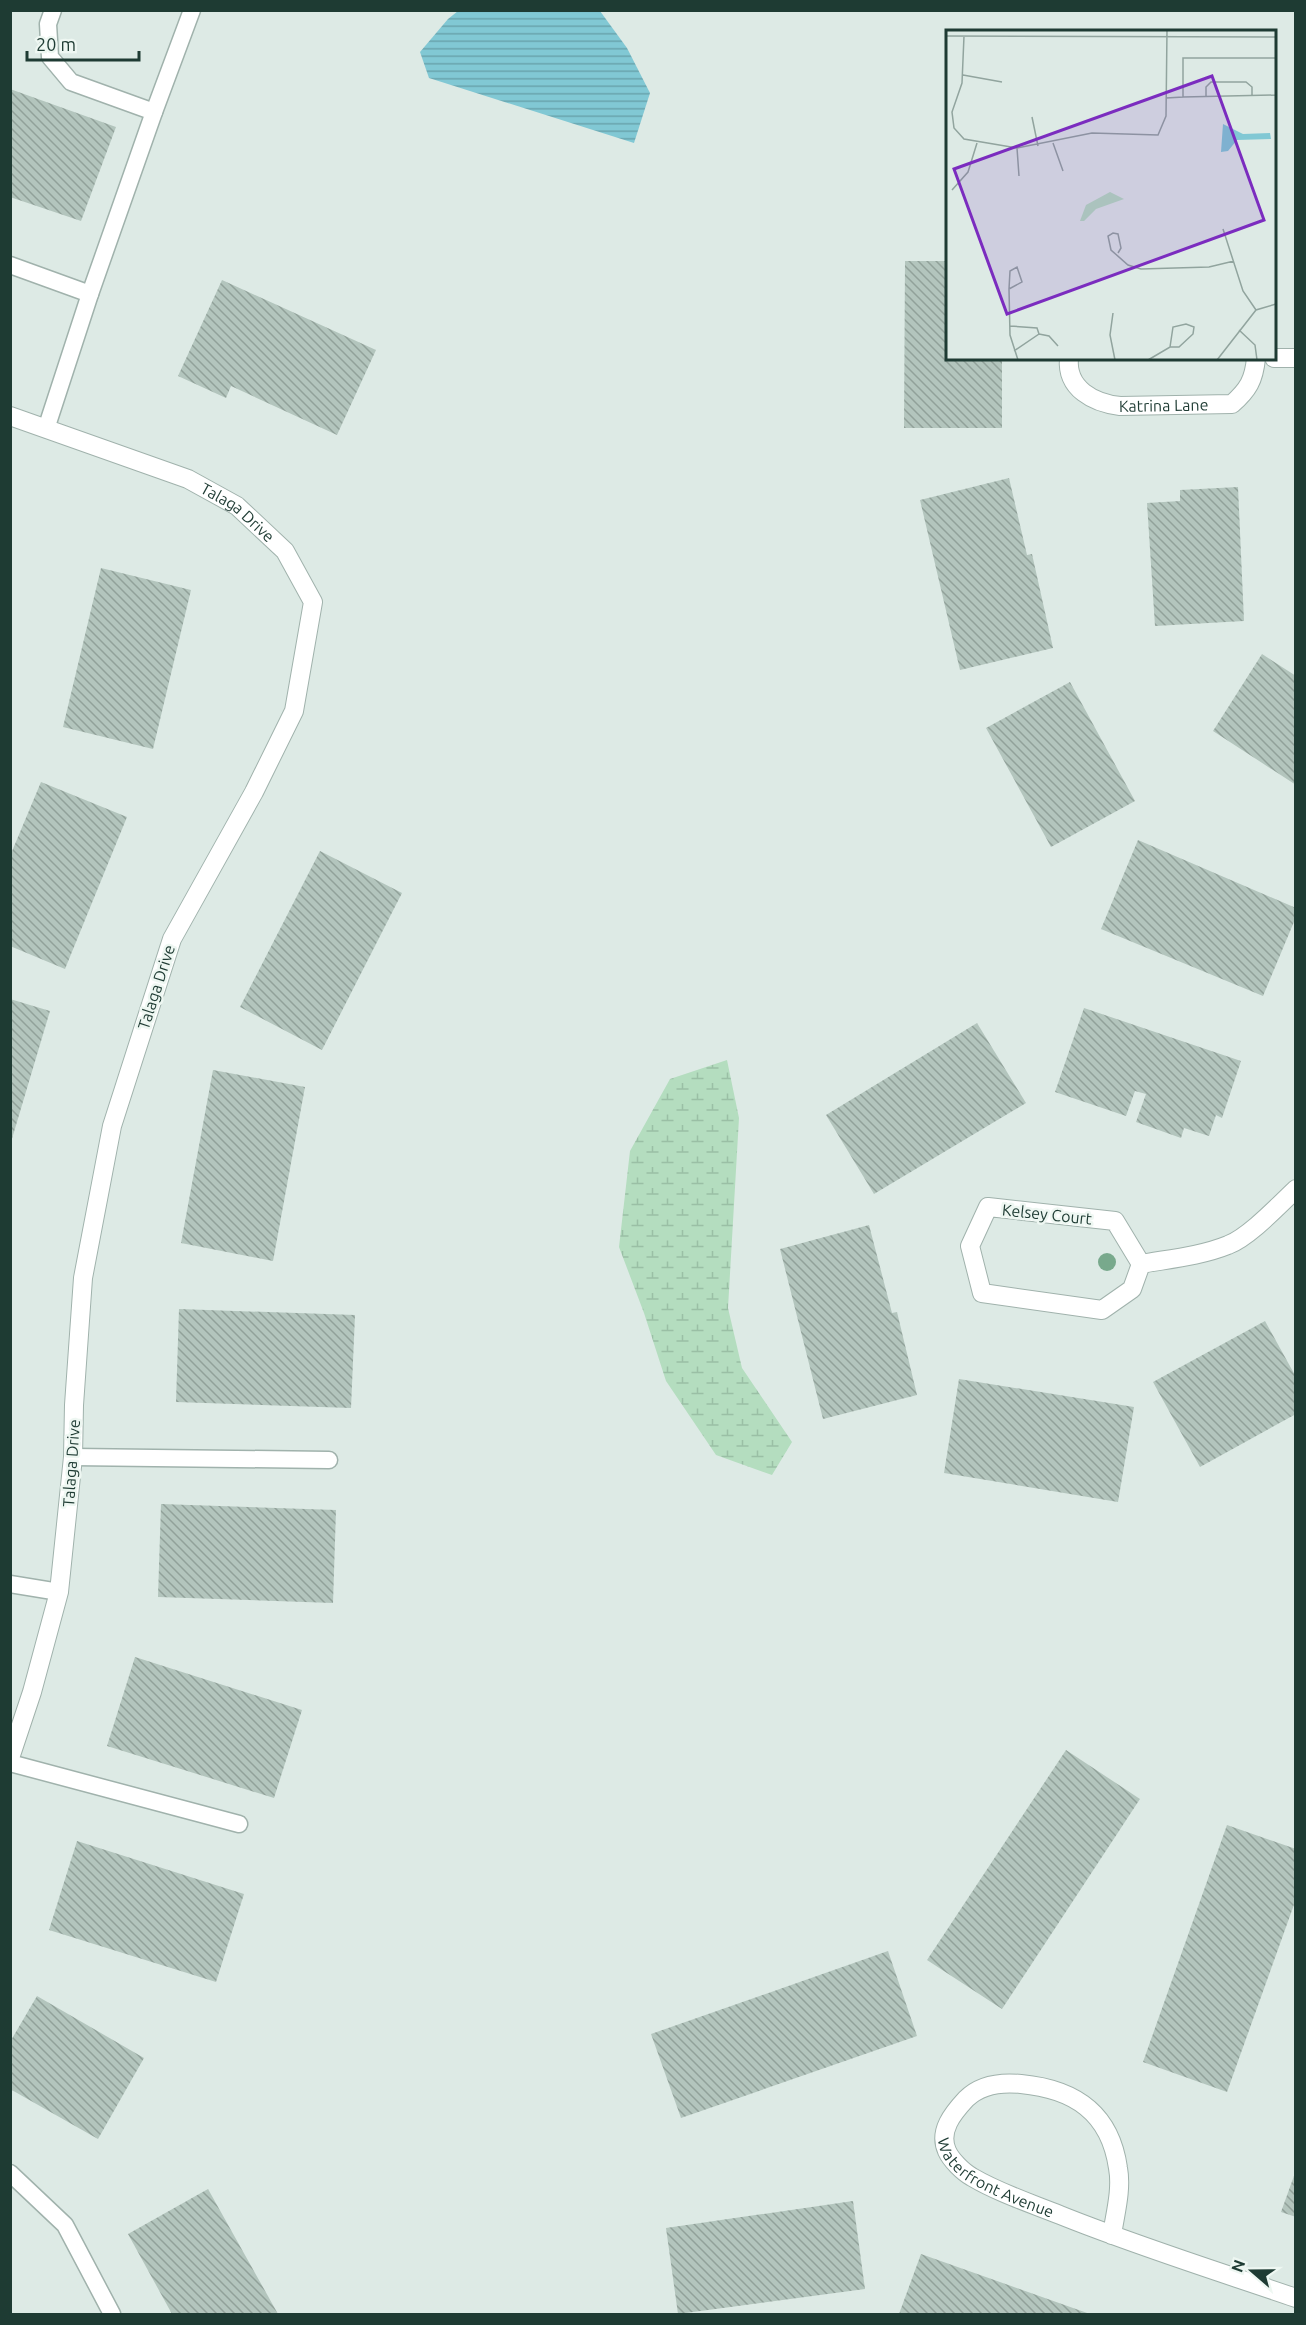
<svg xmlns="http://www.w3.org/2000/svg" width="1306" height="2325" font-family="Ubuntu,sans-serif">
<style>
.wetland{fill:url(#wetland-marsh)}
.water{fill:url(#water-rules)}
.building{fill:url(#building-back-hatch)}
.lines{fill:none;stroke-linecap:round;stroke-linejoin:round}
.service-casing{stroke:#a0b2ac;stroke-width:19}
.minor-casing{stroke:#a0b2ac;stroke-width:20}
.service{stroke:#fff;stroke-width:16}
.minor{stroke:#fff;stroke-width:18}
.tree{fill:#78a98c}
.labels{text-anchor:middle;stroke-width:5;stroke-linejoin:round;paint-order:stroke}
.street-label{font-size:16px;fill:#1e3b33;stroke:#eef7f2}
.inset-road{fill:none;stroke:#91a49e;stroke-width:1.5}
.view{fill:#7b2cbf;fill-opacity:0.15;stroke:#7b2cbf;stroke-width:3}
.inset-edge{fill:none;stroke:#1e3b33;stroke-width:3}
</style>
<defs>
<pattern id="wetland-marsh" width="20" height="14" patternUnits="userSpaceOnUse" patternTransform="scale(1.5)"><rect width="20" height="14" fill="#b4ddbf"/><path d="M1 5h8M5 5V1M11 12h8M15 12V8" fill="none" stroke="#9abfa5"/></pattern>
<pattern id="water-rules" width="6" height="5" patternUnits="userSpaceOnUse" patternTransform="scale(1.5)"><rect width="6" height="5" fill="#81c8d4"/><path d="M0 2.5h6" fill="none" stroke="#69a4ad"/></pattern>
<pattern id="building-back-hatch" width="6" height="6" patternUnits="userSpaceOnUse" patternTransform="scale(1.5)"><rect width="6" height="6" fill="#b3c5bd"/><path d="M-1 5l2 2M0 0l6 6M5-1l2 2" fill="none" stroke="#91a19a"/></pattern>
</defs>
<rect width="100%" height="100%" fill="#ddeae5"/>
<path class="wetland" d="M 727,1060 L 739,1118 L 728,1308 L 742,1368 L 792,1442 L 772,1475 L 716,1455 L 666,1381 L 644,1313 L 619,1247 L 630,1151 L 670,1079 Z"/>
<path class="water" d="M 458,11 L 600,11 L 627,48 L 650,93 L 634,143 L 429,78 L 420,52 L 448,19 Z"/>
<g class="building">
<path d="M 10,89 L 116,127 L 81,221 L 10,197 Z"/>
<path d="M 905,261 L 948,261 L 948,358 L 1002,358 L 1002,428 L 904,428 Z"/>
<path d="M 222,280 L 376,350 L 337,435 L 231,386 L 226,398 L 178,376 Z"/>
<path d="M 1009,478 L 1027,555 L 1032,554 L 1053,648 L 960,670 L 920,500 Z"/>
<path d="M 1238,487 L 1244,621 L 1155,626 L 1147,503 L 1180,501 L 1180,490 Z"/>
<path d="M 101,568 L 191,590 L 153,749 L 63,727 Z"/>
<path d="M 1262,654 L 1296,676 L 1296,785 L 1213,731 Z"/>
<path d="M 1070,682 L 1135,801 L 1051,847 L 986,728 Z"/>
<path d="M 41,782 L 127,817 L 65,969 L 10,946 L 10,856 Z"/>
<path d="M 1138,840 L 1296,908 L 1296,917 L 1263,996 L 1101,929 Z"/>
<path d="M 320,851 L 402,893 L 322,1050 L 240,1007 Z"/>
<path d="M 10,999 L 50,1011 L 11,1142 L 10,1142 Z"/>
<path d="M 1084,1008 L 1241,1061 L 1222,1118 L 1216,1115 L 1209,1136 L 1184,1128 L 1181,1138 L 1136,1122 L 1146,1094 L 1135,1091 L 1126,1116 L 1055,1092 Z"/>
<path d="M 977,1023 L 1026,1103 L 874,1194 L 826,1115 Z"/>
<path d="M 213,1070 L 305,1087 L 273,1261 L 181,1243 Z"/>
<path d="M 869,1225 L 892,1313 L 897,1312 L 917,1395 L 823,1419 L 780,1249 Z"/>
<path d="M 179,1309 L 355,1315 L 351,1408 L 176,1402 Z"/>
<path d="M 1265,1321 L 1296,1377 L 1296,1414 L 1200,1467 L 1153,1382 Z"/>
<path d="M 959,1379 L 1134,1407 L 1118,1502 L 944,1473 Z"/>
<path d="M 161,1504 L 336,1510 L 333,1603 L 158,1597 Z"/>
<path d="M 135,1657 L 302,1710 L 274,1798 L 107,1746 Z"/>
<path d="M 1066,1750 L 1140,1799 L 1002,2009 L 927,1960 Z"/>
<path d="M 1227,1825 L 1296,1849 L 1296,1899 L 1227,2092 L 1143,2062 Z"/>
<path d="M 77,1841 L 244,1894 L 216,1982 L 49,1930 Z"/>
<path d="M 888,1951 L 917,2036 L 681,2118 L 651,2034 Z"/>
<path d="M 37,1996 L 144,2058 L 98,2139 L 10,2089 L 10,2042 Z"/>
<path d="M 1295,2173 L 1296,2173 L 1296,2217 L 1281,2212 Z"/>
<path d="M 208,2189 L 278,2314 L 172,2314 L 128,2234 Z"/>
<path d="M 853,2201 L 865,2289 L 678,2314 L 666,2228 Z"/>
<path d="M 921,2254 L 1090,2314 L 899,2314 Z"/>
</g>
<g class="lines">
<defs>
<g id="service">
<path d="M 53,10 L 48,24 L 50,57 L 71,82 L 154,112"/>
<path d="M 10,265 L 90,294 L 46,429"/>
<path d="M 90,294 L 154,112 L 192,10"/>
<path d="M 73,1457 L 329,1460"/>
<path d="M 10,1584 L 59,1592"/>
<path d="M 10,1763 L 239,1824"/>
<path d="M 10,2173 L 65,2225 L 112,2314"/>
</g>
<g id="minor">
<path id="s1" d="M 1069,358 C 1066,389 1094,403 1120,406 L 1232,404 C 1248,390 1254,380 1256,358"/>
<path d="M 1274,358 L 1296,358"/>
<path id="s2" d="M 10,416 L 188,479 L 237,506 L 285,551 L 313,602 L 294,711 L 254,792 L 172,939 L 112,1126 L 83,1278 L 74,1405 L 73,1457 L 59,1592 L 32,1692 L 10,1758"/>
<path d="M 988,1207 L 1115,1221 L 1141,1264 L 1132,1289 L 1102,1310 L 982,1293 L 970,1246 Z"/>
<path d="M 1141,1264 C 1169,1259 1201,1256 1228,1245 C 1249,1237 1279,1205 1296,1189"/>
<path id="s3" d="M 1112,2235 C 1115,2214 1122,2190 1118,2168 C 1110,2112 1074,2089 1021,2084 C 1001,2082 981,2084 966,2099 C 953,2113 938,2131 947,2151 C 951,2160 963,2172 972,2177 C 999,2193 1030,2203 1060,2215 C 1137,2246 1217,2271 1296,2298"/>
</g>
</defs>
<use href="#service" class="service-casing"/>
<use href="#minor" class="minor-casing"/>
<use href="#service" class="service"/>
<use href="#minor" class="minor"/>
</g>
<circle class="tree" cx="1107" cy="1262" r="9"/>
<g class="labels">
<g class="street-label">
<text dy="6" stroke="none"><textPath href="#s1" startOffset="122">Katrina Lane</textPath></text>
<text dy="6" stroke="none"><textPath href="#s2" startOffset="249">Talaga Drive</textPath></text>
<text transform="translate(156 987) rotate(-72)" y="6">Talaga Drive</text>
<text transform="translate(1047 1214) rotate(6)" y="6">Kelsey Court</text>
<text transform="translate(71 1463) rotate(-86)" y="6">Talaga Drive</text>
<text dy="6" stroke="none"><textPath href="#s3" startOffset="382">Waterfront Avenue</textPath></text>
</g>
</g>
<g transform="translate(946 30)">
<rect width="330" height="330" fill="#ddeae5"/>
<path d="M 164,162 L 178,169 L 150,179 L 138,191 L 134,191 L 140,175 Z" fill="#b4ddbf"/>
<path d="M 277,94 L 297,104 L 324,103 L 325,109 L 291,110 L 282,121 L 275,122 Z" fill="#81c8d4"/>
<path class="inset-road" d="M 0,6 L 330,7M 18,6 L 16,53 L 6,82 L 8,98 L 18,109 L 71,118 L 146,103 L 212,105 L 220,86 L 221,0M 17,45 L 56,52M 237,67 L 330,65 L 330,38M 260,67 L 260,57 L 265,52 L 300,52 L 306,57 L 306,66M 220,68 L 237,67 L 237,28 L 330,28M 86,87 L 92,116M 107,113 L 117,141M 71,118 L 73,146M 6,160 L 22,142 L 31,113M 277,199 L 297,261 L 310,280M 172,223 L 175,218 L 172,204 L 167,203 L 162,206 L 165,220 L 182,235 L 195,239 L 263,237 L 288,231M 63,259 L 76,252 L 71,237 L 64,241 L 63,259 L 64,305 L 72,330M 167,283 L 164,305 L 169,330M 64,296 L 91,298 L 93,304 L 68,321M 293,300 L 309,315 L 311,330M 93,304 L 103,306 L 112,316M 202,330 L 224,317 L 233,317 L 247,304 L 248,297 L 240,294 L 227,297 L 224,317M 271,330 L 310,280 L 330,274"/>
<path class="view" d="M 266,46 L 318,190 L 61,284 L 8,139 Z"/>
<rect width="330" height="330" class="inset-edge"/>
</g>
<rect width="1306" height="2325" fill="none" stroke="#1e3b33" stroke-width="24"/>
<g transform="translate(1252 2271) rotate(290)" stroke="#eef7f2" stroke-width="4.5" paint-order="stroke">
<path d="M0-4.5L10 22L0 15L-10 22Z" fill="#1e3b33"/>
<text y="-9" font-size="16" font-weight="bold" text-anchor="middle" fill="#1e3b33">N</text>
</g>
<path d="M27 51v9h112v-9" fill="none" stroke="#1e3b33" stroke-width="3"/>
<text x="36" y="51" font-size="18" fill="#1e3b33" stroke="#eef7f2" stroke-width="4.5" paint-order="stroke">20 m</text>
</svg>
